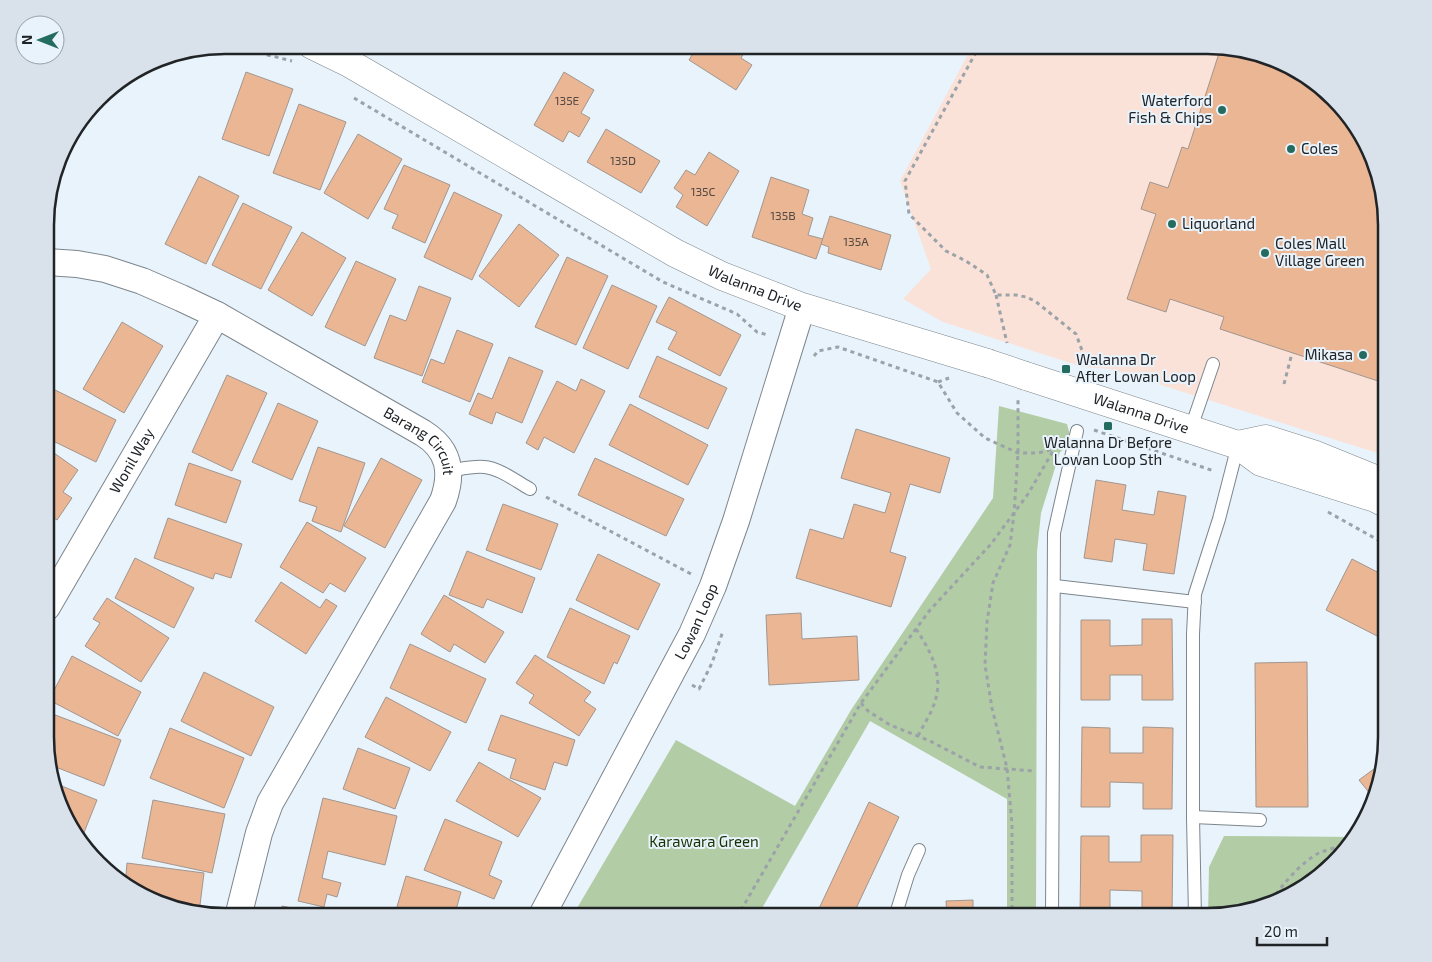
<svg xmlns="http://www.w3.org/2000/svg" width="1432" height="962" font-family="'Exo 2',sans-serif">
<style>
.commercial{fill:#fae2d8}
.green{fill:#b2cca5}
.building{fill:#eab694;stroke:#a19690}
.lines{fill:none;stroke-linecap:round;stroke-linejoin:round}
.lane-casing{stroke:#7d868d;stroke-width:14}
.street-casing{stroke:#7d868d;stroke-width:28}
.secondary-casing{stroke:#7d868d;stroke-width:29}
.path{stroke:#9ba2a8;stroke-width:3;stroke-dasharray:4 4;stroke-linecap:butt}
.lane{stroke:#fff;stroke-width:12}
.street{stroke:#fff;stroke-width:26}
.secondary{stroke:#fff;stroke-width:28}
.secondary-bridge-casing{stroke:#7d868d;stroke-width:29;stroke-linecap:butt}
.secondary-bridge{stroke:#fff;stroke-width:28}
.poi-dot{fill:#246b60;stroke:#e9f3fb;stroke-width:2}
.labels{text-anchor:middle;stroke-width:4;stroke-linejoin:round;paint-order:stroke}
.number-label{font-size:12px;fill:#534842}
.poi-label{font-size:15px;fill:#212427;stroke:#e9f3fb;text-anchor:start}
.street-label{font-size:15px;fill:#212427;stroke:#e9f3fb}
.park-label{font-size:15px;fill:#153300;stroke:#e9f3fb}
.rim{fill:none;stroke:#212427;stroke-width:2.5}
</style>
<rect width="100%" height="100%" fill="#e9f3fb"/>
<path class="commercial" d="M 973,45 L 1208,45 L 1265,54 L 1307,75 L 1363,135 L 1387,213 L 1387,456 L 1110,369 L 1083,367 L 943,322 L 903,299 L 931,269 L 900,181 Z"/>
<g class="green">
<path d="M 999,406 L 1067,424 L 1072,443 L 1060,452 L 1041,513 L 1037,552 L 1036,917 L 1007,917 L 1007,799 L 870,721 L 757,917 L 577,917 L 573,915 L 676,740 L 795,806 L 851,710 L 993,498 Z"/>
<path d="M 1224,836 L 1357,837 L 1297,893 L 1219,917 L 1208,917 L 1209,867 Z"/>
</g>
<g class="building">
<path d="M 698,45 L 748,46 L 741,58 L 752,65 L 736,90 L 689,60 Z"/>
<path d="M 891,45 L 909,45 L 905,53 Z"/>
<path d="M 1221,47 L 1299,71 L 1307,75 L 1363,135 L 1387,213 L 1387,384 L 1220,329 L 1224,317 L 1170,299 L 1166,312 L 1127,299 L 1156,214 L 1141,209 L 1150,182 L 1168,188 L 1182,147 L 1188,149 Z"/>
<path d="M 246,72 L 293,89 L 269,156 L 222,139 Z"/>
<path d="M 564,72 L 594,90 L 581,113 L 590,118 L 579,137 L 569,131 L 563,142 L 534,125 Z"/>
<path d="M 299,104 L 346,122 L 320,190 L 273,173 Z"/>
<path d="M 606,129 L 660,161 L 641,193 L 587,162 Z"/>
<path d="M 358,134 L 402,159 L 368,219 L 324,193 Z"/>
<path d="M 709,152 L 739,171 L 707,226 L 676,207 L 683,195 L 674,188 L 686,170 L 695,175 Z"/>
<path d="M 404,165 L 450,185 L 425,243 L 392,228 L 398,215 L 384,209 Z"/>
<path d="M 199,176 L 239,196 L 206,264 L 165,244 Z"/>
<path d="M 771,177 L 809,190 L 802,214 L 813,218 L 808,235 L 823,239 L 816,259 L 752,237 Z"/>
<path d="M 454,192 L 502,215 L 472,280 L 424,257 Z"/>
<path d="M 243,203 L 292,227 L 261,289 L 212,265 Z"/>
<path d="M 830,216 L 891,235 L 881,270 L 828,253 L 829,247 L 821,244 Z"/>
<path d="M 519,224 L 559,255 L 519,307 L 479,276 Z"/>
<path d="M 302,232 L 346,258 L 312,316 L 268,290 Z"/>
<path d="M 567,257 L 608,276 L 576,345 L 535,327 Z"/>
<path d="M 356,261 L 396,279 L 365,346 L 325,327 Z"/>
<path d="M 612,285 L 657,306 L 628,369 L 583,348 Z"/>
<path d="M 419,286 L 451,298 L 422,376 L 374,358 L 390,315 L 406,321 Z"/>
<path d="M 669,297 L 741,335 L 720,376 L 668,349 L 677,332 L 656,322 Z"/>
<path d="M 122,322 L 163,346 L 124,413 L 83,389 Z"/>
<path d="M 457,330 L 493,344 L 470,402 L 422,382 L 431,359 L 444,364 Z"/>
<path d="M 657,356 L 727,388 L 708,429 L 639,397 Z"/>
<path d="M 509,357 L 543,371 L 522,423 L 496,412 L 492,424 L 469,414 L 478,393 L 492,399 Z"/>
<path d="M 227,375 L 267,393 L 232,471 L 192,452 Z"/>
<path d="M 581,379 L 605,391 L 574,453 L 544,437 L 538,450 L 526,443 L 557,381 L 576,391 Z"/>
<path d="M 47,386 L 116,420 L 96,462 L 47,438 Z"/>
<path d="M 278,403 L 318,421 L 292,480 L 252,462 Z"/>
<path d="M 630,404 L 708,445 L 688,485 L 609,445 Z"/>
<path d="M 856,429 L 950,458 L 940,493 L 910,484 L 890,552 L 906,557 L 891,607 L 796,578 L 810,529 L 843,539 L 854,504 L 885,513 L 891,493 L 841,478 Z"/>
<path d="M 318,447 L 365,463 L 341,532 L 312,521 L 317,507 L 299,501 Z"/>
<path d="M 47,448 L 78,470 L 63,492 L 72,498 L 57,520 L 47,513 Z"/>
<path d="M 381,458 L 422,480 L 385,548 L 344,526 Z"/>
<path d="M 595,458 L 684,499 L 666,536 L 578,495 Z"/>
<path d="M 189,463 L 241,481 L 226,523 L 175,505 Z"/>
<path d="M 1096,480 L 1126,485 L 1122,510 L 1154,515 L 1158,491 L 1186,496 L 1174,574 L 1143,570 L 1147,544 L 1115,539 L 1112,562 L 1084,558 Z"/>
<path d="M 503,504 L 558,524 L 541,570 L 486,550 Z"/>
<path d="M 47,515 L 54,520 L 47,532 Z"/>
<path d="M 168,518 L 242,544 L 231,578 L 215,573 L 213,579 L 154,558 Z"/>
<path d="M 307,522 L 366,558 L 345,592 L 330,583 L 323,593 L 280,567 Z"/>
<path d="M 467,551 L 535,578 L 522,613 L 487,599 L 483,608 L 449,595 Z"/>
<path d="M 598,554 L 660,584 L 638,630 L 576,600 Z"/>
<path d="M 135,558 L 194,588 L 174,628 L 115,598 Z"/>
<path d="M 1352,559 L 1387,577 L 1387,641 L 1326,610 Z"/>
<path d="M 281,582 L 320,608 L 326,599 L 337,606 L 306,654 L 255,621 Z"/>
<path d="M 444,595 L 504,632 L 485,663 L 454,644 L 450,652 L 421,634 Z"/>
<path d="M 107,598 L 169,638 L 141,682 L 85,646 L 100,623 L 93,619 Z"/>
<path d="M 570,608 L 630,636 L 617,664 L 614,662 L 604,684 L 547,657 Z"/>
<path d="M 801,613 L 802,639 L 857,636 L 859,680 L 769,685 L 766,615 Z"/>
<path d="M 1142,619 L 1172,619 L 1173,700 L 1142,700 L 1142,675 L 1110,675 L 1110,700 L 1081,700 L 1081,620 L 1110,620 L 1110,646 L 1142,645 Z"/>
<path d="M 410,644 L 486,679 L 466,723 L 390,688 Z"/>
<path d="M 535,655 L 591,692 L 584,701 L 596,709 L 579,736 L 529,703 L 534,695 L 516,683 Z"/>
<path d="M 72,656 L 141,692 L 118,736 L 49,700 Z"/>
<path d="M 1307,662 L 1308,807 L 1256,807 L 1255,663 Z"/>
<path d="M 204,672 L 274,707 L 251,756 L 181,721 Z"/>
<path d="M 386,697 L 451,732 L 430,771 L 365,737 Z"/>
<path d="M 50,713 L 121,740 L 104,786 L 48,764 L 47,722 Z"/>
<path d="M 501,715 L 575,740 L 567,766 L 554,762 L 545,790 L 510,778 L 516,759 L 488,750 Z"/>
<path d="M 1082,727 L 1110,728 L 1110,753 L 1143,753 L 1143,727 L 1173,728 L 1172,809 L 1143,809 L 1143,783 L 1110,782 L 1110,807 L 1081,807 Z"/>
<path d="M 170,728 L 244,758 L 224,808 L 150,778 Z"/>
<path d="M 358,748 L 410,768 L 395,809 L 343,789 Z"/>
<path d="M 479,762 L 541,798 L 518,837 L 456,801 Z"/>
<path d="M 1382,763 L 1371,795 L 1359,780 Z"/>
<path d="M 54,783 L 97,800 L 81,840 L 69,827 Z"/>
<path d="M 323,798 L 397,816 L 385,865 L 328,851 L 322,878 L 341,883 L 337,897 L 327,894 L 324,907 L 298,901 Z"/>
<path d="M 153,800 L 225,814 L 212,873 L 142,858 Z"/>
<path d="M 869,802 L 899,817 L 852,917 L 819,917 L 816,915 Z"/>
<path d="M 445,819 L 502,842 L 489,875 L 502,881 L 494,899 L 424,870 Z"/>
<path d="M 1141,835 L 1173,835 L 1172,916 L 1142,916 L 1142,891 L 1110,890 L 1110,916 L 1080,916 L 1081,836 L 1109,836 L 1109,862 L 1141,862 Z"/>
<path d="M 127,863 L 204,873 L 199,913 L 167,908 L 125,887 Z"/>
<path d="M 406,876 L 461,892 L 454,917 L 394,917 Z"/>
<path d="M 973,900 L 973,917 L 947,917 L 946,901 Z"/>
<path d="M 282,906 L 312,912 L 311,917 L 280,917 Z"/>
</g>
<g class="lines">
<defs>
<g id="lane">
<path d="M 1191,428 L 1213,364"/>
<path d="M 449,471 C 461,469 472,466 484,467 C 499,468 516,481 530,489"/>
<path d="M 1055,586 L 1195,602"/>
<path d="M 1193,817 L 1260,820"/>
<path d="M 767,915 L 770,917"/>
<path d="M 895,917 L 908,875 L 919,850"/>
<path d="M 1052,917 L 1054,533 L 1077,431"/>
<path d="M 1195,917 L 1193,817 L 1193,634 L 1195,594 L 1219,519 L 1238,445"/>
</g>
<g id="street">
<path id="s1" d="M 47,262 L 77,264 L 105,269 L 142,281 L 181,298 L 217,315 L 423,433 C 450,450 453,473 443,501 L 270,803 L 259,833 L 238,917"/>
<path id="s2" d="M 47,607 L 217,315"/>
<path id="s3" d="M 541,917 L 692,634 L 713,586 L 736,521 L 802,307"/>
</g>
<g id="secondary">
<path id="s4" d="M 312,45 L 349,63 L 675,253 L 722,276 L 802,307 L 987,363"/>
<path id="s5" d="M 1026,376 L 1238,445 L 1261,462 L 1375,498 L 1387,504"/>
<path d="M 1238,445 L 1266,439 L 1313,454 L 1387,484"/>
</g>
</defs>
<use href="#lane" class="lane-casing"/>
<use href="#street" class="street-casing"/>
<use href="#secondary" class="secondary-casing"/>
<g class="path">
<path d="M 228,45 L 292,61"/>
<path d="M 980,45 L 905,181 L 909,214 L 946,251 L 966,261 L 987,275 L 996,295 L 1016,295 L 1026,297 L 1035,301 L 1076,334 L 1087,364"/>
<path d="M 354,98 L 663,282 L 737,314 L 757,332 L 768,335"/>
<path d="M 996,295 L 1007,343"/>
<path d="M 814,356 L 818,351 L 838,347 L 938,382 L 957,413 L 985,438 L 1018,453 L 1038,453 L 1054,449"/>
<path d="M 938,382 L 949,378"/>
<path d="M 1284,384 L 1292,353"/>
<path d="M 1094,430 L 1214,471"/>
<path d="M 546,497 L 693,575"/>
<path d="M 1328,512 L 1387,545"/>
<path d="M 916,629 C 930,650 944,675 935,701 C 932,713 923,725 918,736"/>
<path d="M 692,685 L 699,689 L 712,663 L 723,631"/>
<path d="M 861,703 L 868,711 L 890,725 L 930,741 L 980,767 L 1035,771"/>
<path d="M 1272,901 C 1280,886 1304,860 1319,853 C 1328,849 1339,847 1349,844"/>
<path d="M 737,917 L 861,703 L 930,610 L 991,544 L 1028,494 L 1053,451"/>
<path d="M 1012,917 L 1012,824 L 1007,768 L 992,708 L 985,665 L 987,622 L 993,583 L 1010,545 L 1014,514 L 1018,453 L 1018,400"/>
</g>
<use href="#lane" class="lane"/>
<use href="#street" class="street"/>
<use href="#secondary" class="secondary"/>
<defs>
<path id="secondary-bridge" d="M 987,363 L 1026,376"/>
</defs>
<use href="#secondary-bridge" class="secondary-bridge-casing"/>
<use href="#secondary-bridge" class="secondary-bridge"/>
</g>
<g class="poi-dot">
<circle cx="1222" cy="110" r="5"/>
<circle cx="1291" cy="149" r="5"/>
<circle cx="1172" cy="224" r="5"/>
<circle cx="1265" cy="253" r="5"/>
<circle cx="1363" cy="355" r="5"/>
<rect x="1061" y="364" width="10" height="10" rx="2.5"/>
<rect x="1103" y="421" width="10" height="10" rx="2.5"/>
</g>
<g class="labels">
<g class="number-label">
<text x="567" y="105">135E</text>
<text x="623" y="165">135D</text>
<text x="703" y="196">135C</text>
<text x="783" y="220">135B</text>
<text x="856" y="246">135A</text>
</g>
<g class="poi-label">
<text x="1212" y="106" text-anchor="end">Waterford<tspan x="1212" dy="17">Fish &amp; Chips</tspan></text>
<text x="1301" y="154">Coles</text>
<text x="1182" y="229">Liquorland</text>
<text x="1275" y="249">Coles Mall<tspan x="1275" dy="17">Village Green</tspan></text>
<text x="1353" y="360" text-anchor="end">Mikasa</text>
<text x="1076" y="365">Walanna Dr<tspan x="1076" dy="17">After Lowan Loop</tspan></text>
<text x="1108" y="448" text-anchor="middle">Walanna Dr Before<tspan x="1108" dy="17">Lowan Loop Sth</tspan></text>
</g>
<g class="street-label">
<text dy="5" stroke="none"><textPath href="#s4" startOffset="506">Walanna Drive</textPath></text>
<text dy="5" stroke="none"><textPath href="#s5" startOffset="121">Walanna Drive</textPath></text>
<text dy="5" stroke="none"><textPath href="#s1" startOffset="421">Barang Circuit</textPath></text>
<text dy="5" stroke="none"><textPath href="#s2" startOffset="169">Wonil Way</textPath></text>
<text dy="5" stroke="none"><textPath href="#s3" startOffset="334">Lowan Loop</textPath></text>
</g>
<g class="park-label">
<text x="704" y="847">Karawara Green</text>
</g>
</g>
<path d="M0 0H1432V962H0ZM225 54H1207A171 171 0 0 1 1378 225V737A171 171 0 0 1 1207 908H225A171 171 0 0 1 54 737V225A171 171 0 0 1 225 54Z" fill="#d9e2ea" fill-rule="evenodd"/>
<path class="rim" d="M225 54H1207A171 171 0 0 1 1378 225V737A171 171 0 0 1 1207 908H225A171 171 0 0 1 54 737V225A171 171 0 0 1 225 54Z"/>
<g transform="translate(40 40) rotate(270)"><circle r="24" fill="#e9f3fb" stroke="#99a0a6"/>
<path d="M0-4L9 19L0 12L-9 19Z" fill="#246b60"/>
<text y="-8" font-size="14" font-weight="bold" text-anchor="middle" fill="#212427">N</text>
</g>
<path d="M1257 937v8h70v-8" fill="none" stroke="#212427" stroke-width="2.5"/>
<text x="1264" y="937" font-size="15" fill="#212427" stroke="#e9f3fb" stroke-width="4" paint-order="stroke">20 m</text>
</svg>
